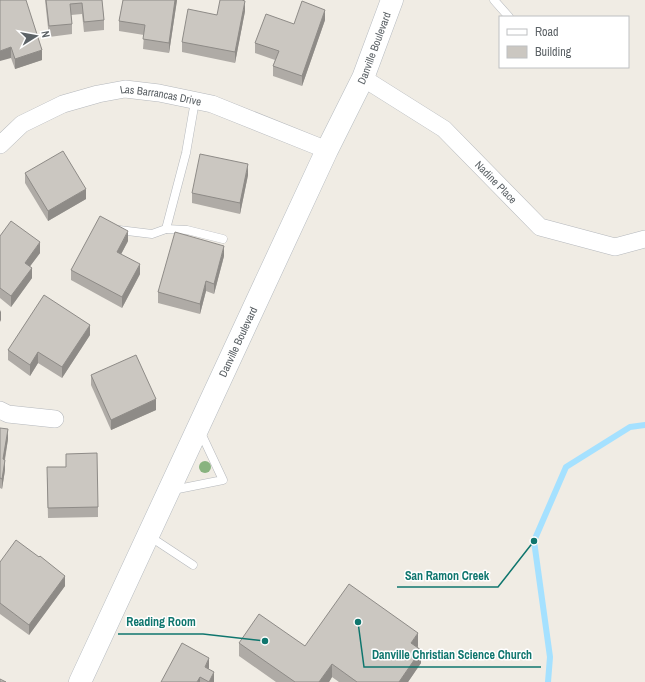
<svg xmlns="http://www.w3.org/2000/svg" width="645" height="682" font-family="'Archivo Narrow',sans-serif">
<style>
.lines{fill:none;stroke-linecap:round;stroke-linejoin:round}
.stream{stroke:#a5e1ff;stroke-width:6}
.lane-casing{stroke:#b5b8bc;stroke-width:9}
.street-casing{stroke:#b5b8bc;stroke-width:18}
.secondary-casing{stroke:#b6bbc0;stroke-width:23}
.lane{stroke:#fff;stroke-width:8}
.street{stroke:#fff;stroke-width:17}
.secondary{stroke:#fff;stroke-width:22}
.tree{fill:#88b37f}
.wall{fill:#afaba6}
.shaded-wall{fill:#8e8b87}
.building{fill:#cbc7c1;stroke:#8e8b87}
.labels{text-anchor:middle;stroke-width:3;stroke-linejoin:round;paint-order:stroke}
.street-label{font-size:11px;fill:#5c6266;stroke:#fff}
.leader{fill:none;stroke:#0f766e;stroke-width:1.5}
.callout-dot{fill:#0f766e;stroke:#fff;stroke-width:1.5}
.callout-label{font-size:12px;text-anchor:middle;font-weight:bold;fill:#0f766e;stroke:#fff;stroke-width:3;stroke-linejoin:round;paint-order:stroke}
</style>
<rect width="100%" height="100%" fill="#f0ece4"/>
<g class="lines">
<path class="stream" d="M 548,682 L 550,657 L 534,541 L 566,467 L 630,427 L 645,425"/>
<defs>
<g id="lane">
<path d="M 494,0 L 509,17"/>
<path d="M 166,229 L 187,230 L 223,239"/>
<path d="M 119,230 L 152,234 L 166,229 L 186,153 L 195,101"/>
<path d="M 173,490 L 223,480 L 200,431"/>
<path d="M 149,536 L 193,565"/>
</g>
<g id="street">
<path id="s1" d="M 363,78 L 444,129 L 540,227 L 615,247 L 645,239"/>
<path id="s2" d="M 0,145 L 22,124 L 63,104 L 98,94 L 125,89 L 159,93 L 212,104 L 327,150"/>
<path d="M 0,410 L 8,414 L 55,419"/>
</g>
<g id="secondary">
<path id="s3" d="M 80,682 L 327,150 L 363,78 L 392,0"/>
</g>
</defs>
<use href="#lane" class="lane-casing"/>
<use href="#street" class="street-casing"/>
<use href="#secondary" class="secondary-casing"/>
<use href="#lane" class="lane"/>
<use href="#street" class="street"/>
<use href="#secondary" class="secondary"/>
</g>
<circle class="tree" cx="205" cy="467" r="6"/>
<g class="wall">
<path d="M 0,0 L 42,60 L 15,69 L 11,58 Z"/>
<path d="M 45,0 L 102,0 L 104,20 L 104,30 L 84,32 L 82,14 L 71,15 L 72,24 L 72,34 L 49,37 Z"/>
<path d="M 123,0 L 177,0 L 169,53 L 143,49 L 144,35 L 119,31 L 119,21 Z"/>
<path d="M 245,11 L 235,63 L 182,52 L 182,42 L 217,15 Z"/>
<path d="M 325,20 L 302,86 L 273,76 L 273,66 L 275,60 L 255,53 L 255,43 L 294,24 Z"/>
<path d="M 25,173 L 86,199 L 48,221 L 25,183 Z"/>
<path d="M 248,175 L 240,214 L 192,203 L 192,193 Z"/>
<path d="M 0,236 L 40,253 L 30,266 L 32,278 L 11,307 L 0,298 Z"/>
<path d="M 128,241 L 121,254 L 140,274 L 122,308 L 71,280 L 71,270 Z"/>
<path d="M 224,256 L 214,294 L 206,291 L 200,314 L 158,303 L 158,292 Z"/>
<path d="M 90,335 L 62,378 L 38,363 L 30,376 L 8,360 L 8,350 Z"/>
<path d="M 91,375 L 156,410 L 111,430 L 91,385 Z"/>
<path d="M 0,428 L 8,439 L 5,460 L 5,470 L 2,489 L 0,488 Z"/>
<path d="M 66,467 L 98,507 L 98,517 L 48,518 L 47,478 Z"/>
<path d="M 39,557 L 65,586 L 29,635 L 0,614 L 0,562 Z"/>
<path d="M 239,643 L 305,646 L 418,646 L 418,647 L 421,663 L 408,682 L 339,682 L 332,677 L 329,682 L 276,682 L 239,656 Z"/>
<path d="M 209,668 L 209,669 L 214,682 L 161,682 Z"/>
</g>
<g class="shaded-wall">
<path d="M 175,0 L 177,0 L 169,53 L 169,43 Z"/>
<path d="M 245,1 L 245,11 L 235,63 L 235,52 Z"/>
<path d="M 325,10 L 325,20 L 302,86 L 302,76 Z"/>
<path d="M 11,47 L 11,58 L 0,61 L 0,51 Z"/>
<path d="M 42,50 L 42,60 L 15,69 L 15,59 Z"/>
<path d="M 248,164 L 248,175 L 240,214 L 240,203 Z"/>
<path d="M 86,189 L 86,199 L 48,221 L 48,211 Z"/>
<path d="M 128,231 L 128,241 L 117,262 L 117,252 Z"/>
<path d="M 40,242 L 40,253 L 25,273 L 25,263 Z"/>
<path d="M 224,246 L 224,256 L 214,294 L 214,284 Z"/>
<path d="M 140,264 L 140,274 L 122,308 L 122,297 Z"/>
<path d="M 32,268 L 32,278 L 11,307 L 11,296 Z"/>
<path d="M 206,281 L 206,291 L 200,314 L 200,304 Z"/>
<path d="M 1,310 L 1,320 L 0,322 L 0,312 Z"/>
<path d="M 90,325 L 90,335 L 62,378 L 62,367 Z"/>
<path d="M 38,352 L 38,363 L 30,376 L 30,365 Z"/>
<path d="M 156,399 L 156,410 L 111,430 L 111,420 Z"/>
<path d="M 8,429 L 8,439 L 3,469 L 3,459 Z"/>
<path d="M 5,460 L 5,470 L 2,489 L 2,479 Z"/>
<path d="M 65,576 L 65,586 L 29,635 L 29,625 Z"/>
<path d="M 418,633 L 418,646 L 411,656 L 411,643 Z"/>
<path d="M 421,650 L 421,663 L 408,682 L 399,682 Z"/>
<path d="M 209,658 L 209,668 L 205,677 L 205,667 Z"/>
<path d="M 332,664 L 332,677 L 329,682 L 319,682 Z"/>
<path d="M 214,672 L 214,682 L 209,682 Z"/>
<path d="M 200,677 L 200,682 L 197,682 Z"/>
</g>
<g class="building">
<path d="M 0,0 L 26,0 L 42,50 L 15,59 L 11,47 L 0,51 Z"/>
<path d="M 46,0 L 102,0 L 104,20 L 84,22 L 82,3 L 70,4 L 72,24 L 49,26 Z"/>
<path d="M 123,0 L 175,0 L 169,43 L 143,39 L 145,25 L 119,21 Z"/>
<path d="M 220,0 L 242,0 L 245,1 L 235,52 L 182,42 L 188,9 L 217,15 Z"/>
<path d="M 302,1 L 325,10 L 302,76 L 273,66 L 279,51 L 255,43 L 266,14 L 294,24 Z"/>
<path d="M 63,151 L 86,189 L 48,211 L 25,173 Z"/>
<path d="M 200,154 L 248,164 L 240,203 L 192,193 Z"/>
<path d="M 100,216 L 128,231 L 117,252 L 140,264 L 122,297 L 71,270 Z"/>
<path d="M 11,221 L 40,242 L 25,263 L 32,268 L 11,296 L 0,288 L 0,236 Z"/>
<path d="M 175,232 L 224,246 L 214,284 L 206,281 L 200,304 L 158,292 Z"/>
<path d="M 44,295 L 90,325 L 62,367 L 38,352 L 30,365 L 8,350 Z"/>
<path d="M 136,355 L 156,399 L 111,420 L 91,375 Z"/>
<path d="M 0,428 L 8,429 L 3,459 L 5,460 L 2,479 L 0,478 Z"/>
<path d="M 97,453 L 98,507 L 48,508 L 47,467 L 66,467 L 66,454 Z"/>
<path d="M 16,540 L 39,557 L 40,556 L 65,576 L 29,625 L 0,603 L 0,562 Z"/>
<path d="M 349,584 L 418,633 L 411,643 L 421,650 L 399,682 L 357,682 L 332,664 L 319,682 L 295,682 L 239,643 L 259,614 L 305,646 Z"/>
<path d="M 182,643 L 209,658 L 205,667 L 214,672 L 209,682 L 200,677 L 197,682 L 161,682 Z"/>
<path d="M 0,679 L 6,682 L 0,682 Z"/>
</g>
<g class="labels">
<g class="street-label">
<text dy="4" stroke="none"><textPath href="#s3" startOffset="699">Danville Boulevard</textPath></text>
<text dy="4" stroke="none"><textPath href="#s2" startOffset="176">Las Barrancas Drive</textPath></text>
<text dy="4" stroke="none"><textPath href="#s1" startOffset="170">Nadine Place</textPath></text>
<text dy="4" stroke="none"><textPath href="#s3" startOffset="375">Danville Boulevard</textPath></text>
</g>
</g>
<path class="leader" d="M534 541L498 587H397M265 641L203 634H118M358 622L364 667H541"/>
<g class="callout-dot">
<circle cx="534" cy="541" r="4"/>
<circle cx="265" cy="641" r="4"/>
<circle cx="358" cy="622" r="4"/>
</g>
<g class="callout-label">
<text x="447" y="580">San Ramon Creek</text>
<text x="161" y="626">Reading Room</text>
<text x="452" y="659">Danville Christian Science Church</text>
</g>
<rect x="499" y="16" width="130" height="52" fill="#ffffff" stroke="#bec0c2"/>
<rect x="507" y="29" width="20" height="6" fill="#ffffff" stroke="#bec0c2"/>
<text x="535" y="36" font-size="12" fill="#5c6266">Road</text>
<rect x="507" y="46" width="20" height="12" fill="#cbc7c1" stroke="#bec0c2"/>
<text x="535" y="56" font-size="12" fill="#5c6266">Building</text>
<g transform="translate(36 36) rotate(79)" stroke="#ffffff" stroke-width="3" paint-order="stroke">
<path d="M0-3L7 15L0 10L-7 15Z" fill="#5c6266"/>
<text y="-6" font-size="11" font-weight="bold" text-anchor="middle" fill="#5c6266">N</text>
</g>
</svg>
